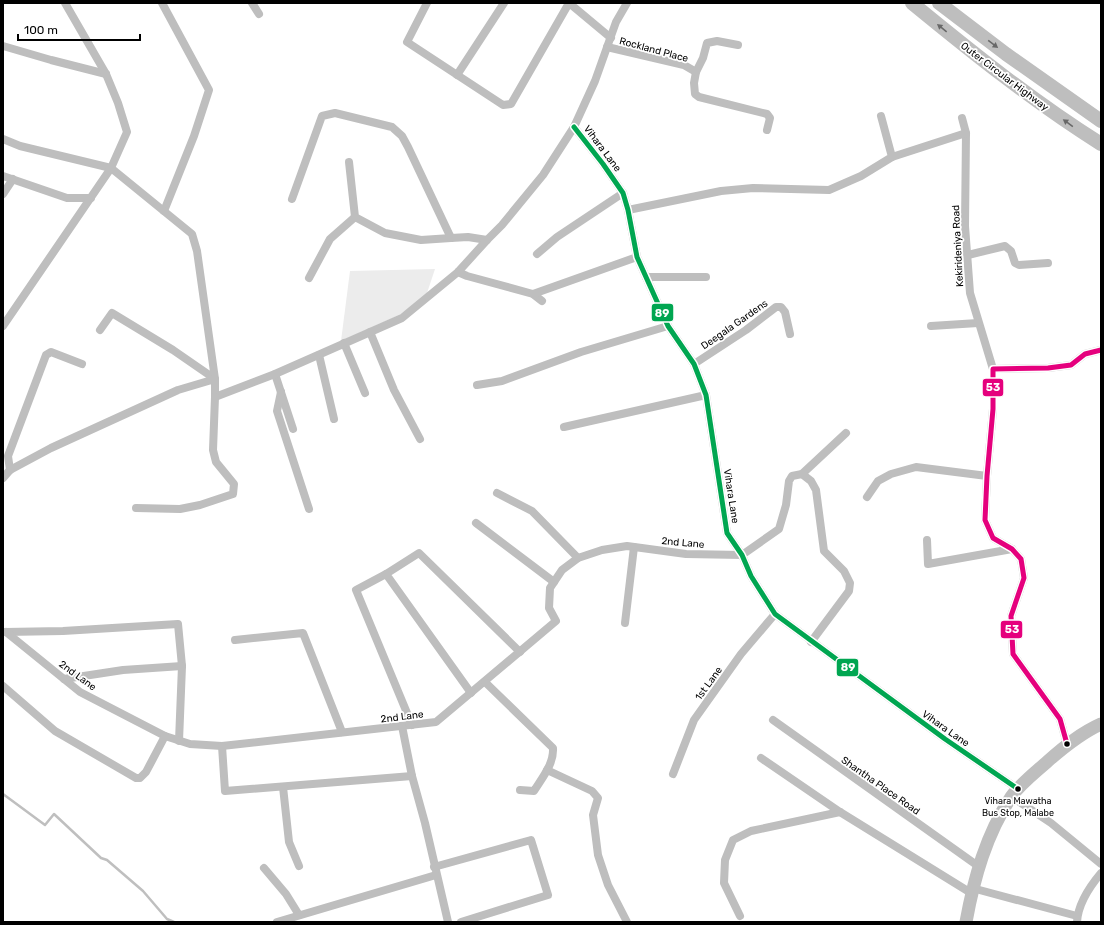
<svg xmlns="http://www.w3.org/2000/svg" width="1104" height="925" font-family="Rubik,sans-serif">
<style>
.green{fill:#ececec}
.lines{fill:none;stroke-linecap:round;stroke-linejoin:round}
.stream{stroke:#bfbfbf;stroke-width:2.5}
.street{stroke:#bebebe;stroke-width:8}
.primary{stroke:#bebebe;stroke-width:13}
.highway{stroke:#bebebe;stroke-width:14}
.bus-1-casing{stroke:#fff;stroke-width:8}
.bus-2-casing{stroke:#fff;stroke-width:8}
.bus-1{stroke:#00a651;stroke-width:5}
.bus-2{stroke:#e5007d;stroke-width:5}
.oneway{fill:#686868}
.bus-dot{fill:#000;stroke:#fff;stroke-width:1.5}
.labels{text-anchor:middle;stroke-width:3.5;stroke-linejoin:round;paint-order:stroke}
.bus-label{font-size:9px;fill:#000;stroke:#fff}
.street-label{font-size:10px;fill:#000;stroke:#fff}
.line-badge{stroke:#fff;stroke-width:1.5}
.badge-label{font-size:11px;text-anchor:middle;font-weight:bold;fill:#fff}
</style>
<rect width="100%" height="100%" fill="#fff"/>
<path class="green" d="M 435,269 L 426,296 L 399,315 L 341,341 L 350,271 Z"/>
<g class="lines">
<path class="stream" d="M 3,794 L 45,825 L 54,814 L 101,858 L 107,860 L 143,891 L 167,919 L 174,922"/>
<g class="street">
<path d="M 162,3 L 209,90 L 194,136 L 164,211"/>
<path d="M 252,3 L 259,14"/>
<path d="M 427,3 L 407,42 L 503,105 L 511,104 L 569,3"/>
<path d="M 569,3 L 611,38"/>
<path d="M 738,45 L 717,41 L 707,43 L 703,58 L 696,72 L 694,83 L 695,94 L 699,97 L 767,114 L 770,118 L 767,130"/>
<path d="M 3,46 L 51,60 L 106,74"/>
<path d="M 607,47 L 684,65 L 696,72"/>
<path d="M 457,75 L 504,3"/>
<path d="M 962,118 L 966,133 L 965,226 L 970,293 L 993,369"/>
<path d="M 574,127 L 603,164 L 623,193 L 628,210 L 637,257 L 668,326 L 694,364 L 706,395 L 727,533 L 742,555 L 751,576 L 775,614 L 945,739 L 1018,789"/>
<path d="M 3,139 L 20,146 L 111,168 L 192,234 L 197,251 L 215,379 L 173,350 L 112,313 L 100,330"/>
<path d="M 892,157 L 966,133"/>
<path d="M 349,162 L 355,217 L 385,233 L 421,240 L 451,238"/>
<path d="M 3,176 L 67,198 L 91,198"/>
<path d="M 3,194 L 13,179"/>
<path d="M 292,199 L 322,116 L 335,113 L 392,127 L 402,136 L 408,147 L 451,238 L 468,237 L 487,240"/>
<path d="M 628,210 L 721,191 L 753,188 L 829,190 L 861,176 L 892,157 L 881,116"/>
<path d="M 537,254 L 557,237 L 623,193"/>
<path d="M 968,255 L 1005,246 L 1011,251 L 1015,263 L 1019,265 L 1048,263"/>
<path d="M 458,272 L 467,276 L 533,294 L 542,301"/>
<path d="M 646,277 L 706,277"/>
<path d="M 309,278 L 330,239 L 355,217"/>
<path d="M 533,294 L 637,257"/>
<path d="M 3,326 L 111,168 L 127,132 L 118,103 L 106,74 L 65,3"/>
<path d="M 931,326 L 978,323"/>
<path d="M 370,332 L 394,390 L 420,439"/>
<path d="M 344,343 L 365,393"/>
<path d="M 319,355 L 334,419"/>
<path d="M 694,364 L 746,330 L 776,307 L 781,307 L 785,312 L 790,334"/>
<path d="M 275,374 L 293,429"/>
<path d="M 477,385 L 502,381 L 581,352 L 668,326"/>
<path d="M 281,392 L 277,411 L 309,509"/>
<path d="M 564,427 L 706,395"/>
<path d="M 10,470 L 8,456 L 46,355 L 51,352 L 82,364"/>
<path d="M 802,474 L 846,433"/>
<path d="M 3,478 L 10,470 L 51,448 L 178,390 L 215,379 L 215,397 L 275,374 L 402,318 L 458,272 L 487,240 L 502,225 L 543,175 L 574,127 L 595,81 L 616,22 L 627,3"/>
<path d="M 497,493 L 532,511 L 578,558"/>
<path d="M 867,497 L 878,481 L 891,474 L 916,467 L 987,476"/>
<path d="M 136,508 L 180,509 L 200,505 L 233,494 L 234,484 L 216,462 L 213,450 L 215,397"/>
<path d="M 476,523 L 554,582"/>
<path d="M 927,540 L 928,564 L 1012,549"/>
<path d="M 386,574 L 356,590 L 412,725"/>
<path d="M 625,623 L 634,547"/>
<path d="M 5,632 L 63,631 L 178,624 L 182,666 L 179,741"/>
<path d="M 6,632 L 80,692 L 165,736 L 190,744 L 222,746 L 436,722 L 556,621 L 549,608 L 550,588 L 562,570 L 578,558 L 602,550 L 627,546 L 686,554 L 742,555 L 779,529 L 786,505 L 789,481 L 792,476 L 802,474 L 811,481 L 816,490 L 824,551 L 844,571 L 850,583 L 849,591 L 811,642"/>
<path d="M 235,640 L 303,633 L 342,732"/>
<path d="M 64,679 L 123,670 L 182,666"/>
<path d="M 485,682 L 553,748 C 554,764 542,778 534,791 L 520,790"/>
<path d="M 3,686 L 55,731 L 136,778 L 140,778 L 146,772 L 165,736"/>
<path d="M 471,693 L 386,574 L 419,553 L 520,652"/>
<path d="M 773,720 L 978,866"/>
<path d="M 402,726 L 412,776 L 425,823 L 448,922"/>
<path d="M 1067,744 L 1060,719 L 1013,654 L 1011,616 L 1024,578 L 1021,559 L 1012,549 L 993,538 L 985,520 L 987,476 L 993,409 L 993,369 L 1048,368 L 1071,365 L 1085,354 L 1101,350"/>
<path d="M 222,746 L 225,791 L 412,776"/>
<path d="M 761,758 L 840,812 L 971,893"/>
<path d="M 547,770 L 592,791 L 598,798 L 593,815 L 598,855 L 608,885 L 627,922"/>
<path d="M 673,774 L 694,720 L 741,654 L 775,614"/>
<path d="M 283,787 L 289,842 L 299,866"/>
<path d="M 1012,797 L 1051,823 L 1101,864"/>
<path d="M 434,867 L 531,840 L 548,895 L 461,922"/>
<path d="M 264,868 L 286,894 L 299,915"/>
<path d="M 972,888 L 1077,916"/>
<path d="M 740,916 L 724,883 L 725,860 L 733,840 L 751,831 L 840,812"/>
<path d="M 277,922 L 436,875"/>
<path d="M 1077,922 C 1078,904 1090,886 1101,873"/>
</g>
<path class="primary" d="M 966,922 C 974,878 986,835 1011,797 C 1021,783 1036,772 1048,761 C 1065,746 1081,733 1101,724"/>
<g class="highway">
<path d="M 912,3 C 973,53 1034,102 1101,144"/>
<path d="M 939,3 L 1006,54 L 1101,121"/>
</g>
<defs>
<path id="bus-1" d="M 574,127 L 603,164 L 623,193 L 628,210 L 637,257 L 668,326 L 694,364 L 706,395 L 727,533 L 742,555 L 751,576 L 775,614 L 945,739 L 1018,789"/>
<path id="bus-2" d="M 1067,744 L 1060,719 L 1013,654 L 1011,616 L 1024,578 L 1021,559 L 1012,549 L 993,538 L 985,520 L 987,476 L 993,409 L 993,369 L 1048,368 L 1071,365 L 1085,354 L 1101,350"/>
</defs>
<use href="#bus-1" class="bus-1-casing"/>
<use href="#bus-2" class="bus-2-casing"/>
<use href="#bus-1" class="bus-1"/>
<use href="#bus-2" class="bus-2"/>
</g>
<defs><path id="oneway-solid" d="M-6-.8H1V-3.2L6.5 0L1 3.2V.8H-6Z"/></defs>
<g class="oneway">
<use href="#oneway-solid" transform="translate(942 28) rotate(-141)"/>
<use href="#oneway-solid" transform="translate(993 44) rotate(37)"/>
<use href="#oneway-solid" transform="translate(1068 123) rotate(-144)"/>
</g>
<g class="bus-dot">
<circle cx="1067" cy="744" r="3.5"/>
<circle cx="1018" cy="789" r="3.5"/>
</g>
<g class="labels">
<g class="bus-label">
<text x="1018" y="804">Vihara Mawatha<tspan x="1018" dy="12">Bus Stop, Malabe</tspan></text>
</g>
<g class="street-label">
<text transform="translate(654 49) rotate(15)" y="4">Rockland Place</text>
<text transform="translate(1005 76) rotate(37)" y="4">Outer Circular Highway</text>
<text transform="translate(603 148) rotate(53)" y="4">Vihara Lane</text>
<text transform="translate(957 246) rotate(-93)" y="4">Kekirideniya Road</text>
<text transform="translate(734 324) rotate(-35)" y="4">Deegala Gardens</text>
<text transform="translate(732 496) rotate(81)" y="4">Vihara Lane</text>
<text transform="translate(683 542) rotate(5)" y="4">2nd Lane</text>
<text transform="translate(78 675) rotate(36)" y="4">2nd Lane</text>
<text transform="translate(708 683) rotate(-54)" y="4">1st Lane</text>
<text transform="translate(402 716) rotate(-7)" y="4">2nd Lane</text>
<text transform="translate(946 728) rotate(35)" y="4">Vihara Lane</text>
<text transform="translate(881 785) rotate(35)" y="4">Shantha Place Road</text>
</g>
</g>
<g class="line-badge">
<rect x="651" y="303" width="23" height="19" rx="4" fill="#00a651"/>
<rect x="982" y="378" width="22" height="19" rx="4" fill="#e5007d"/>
<rect x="1000" y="620" width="23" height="19" rx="4" fill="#e5007d"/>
<rect x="836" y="658" width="23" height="19" rx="4" fill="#00a651"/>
</g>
<g class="badge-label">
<text x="662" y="317">89</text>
<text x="993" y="391">53</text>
<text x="1012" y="633">53</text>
<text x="848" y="671">89</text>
</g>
<rect width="1104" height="925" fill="none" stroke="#000000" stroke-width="8"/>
<path d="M18 34v6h122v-6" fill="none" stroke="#000000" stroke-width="2"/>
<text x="24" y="34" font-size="12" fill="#000000" stroke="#ffffff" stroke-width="3" paint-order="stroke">100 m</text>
</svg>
